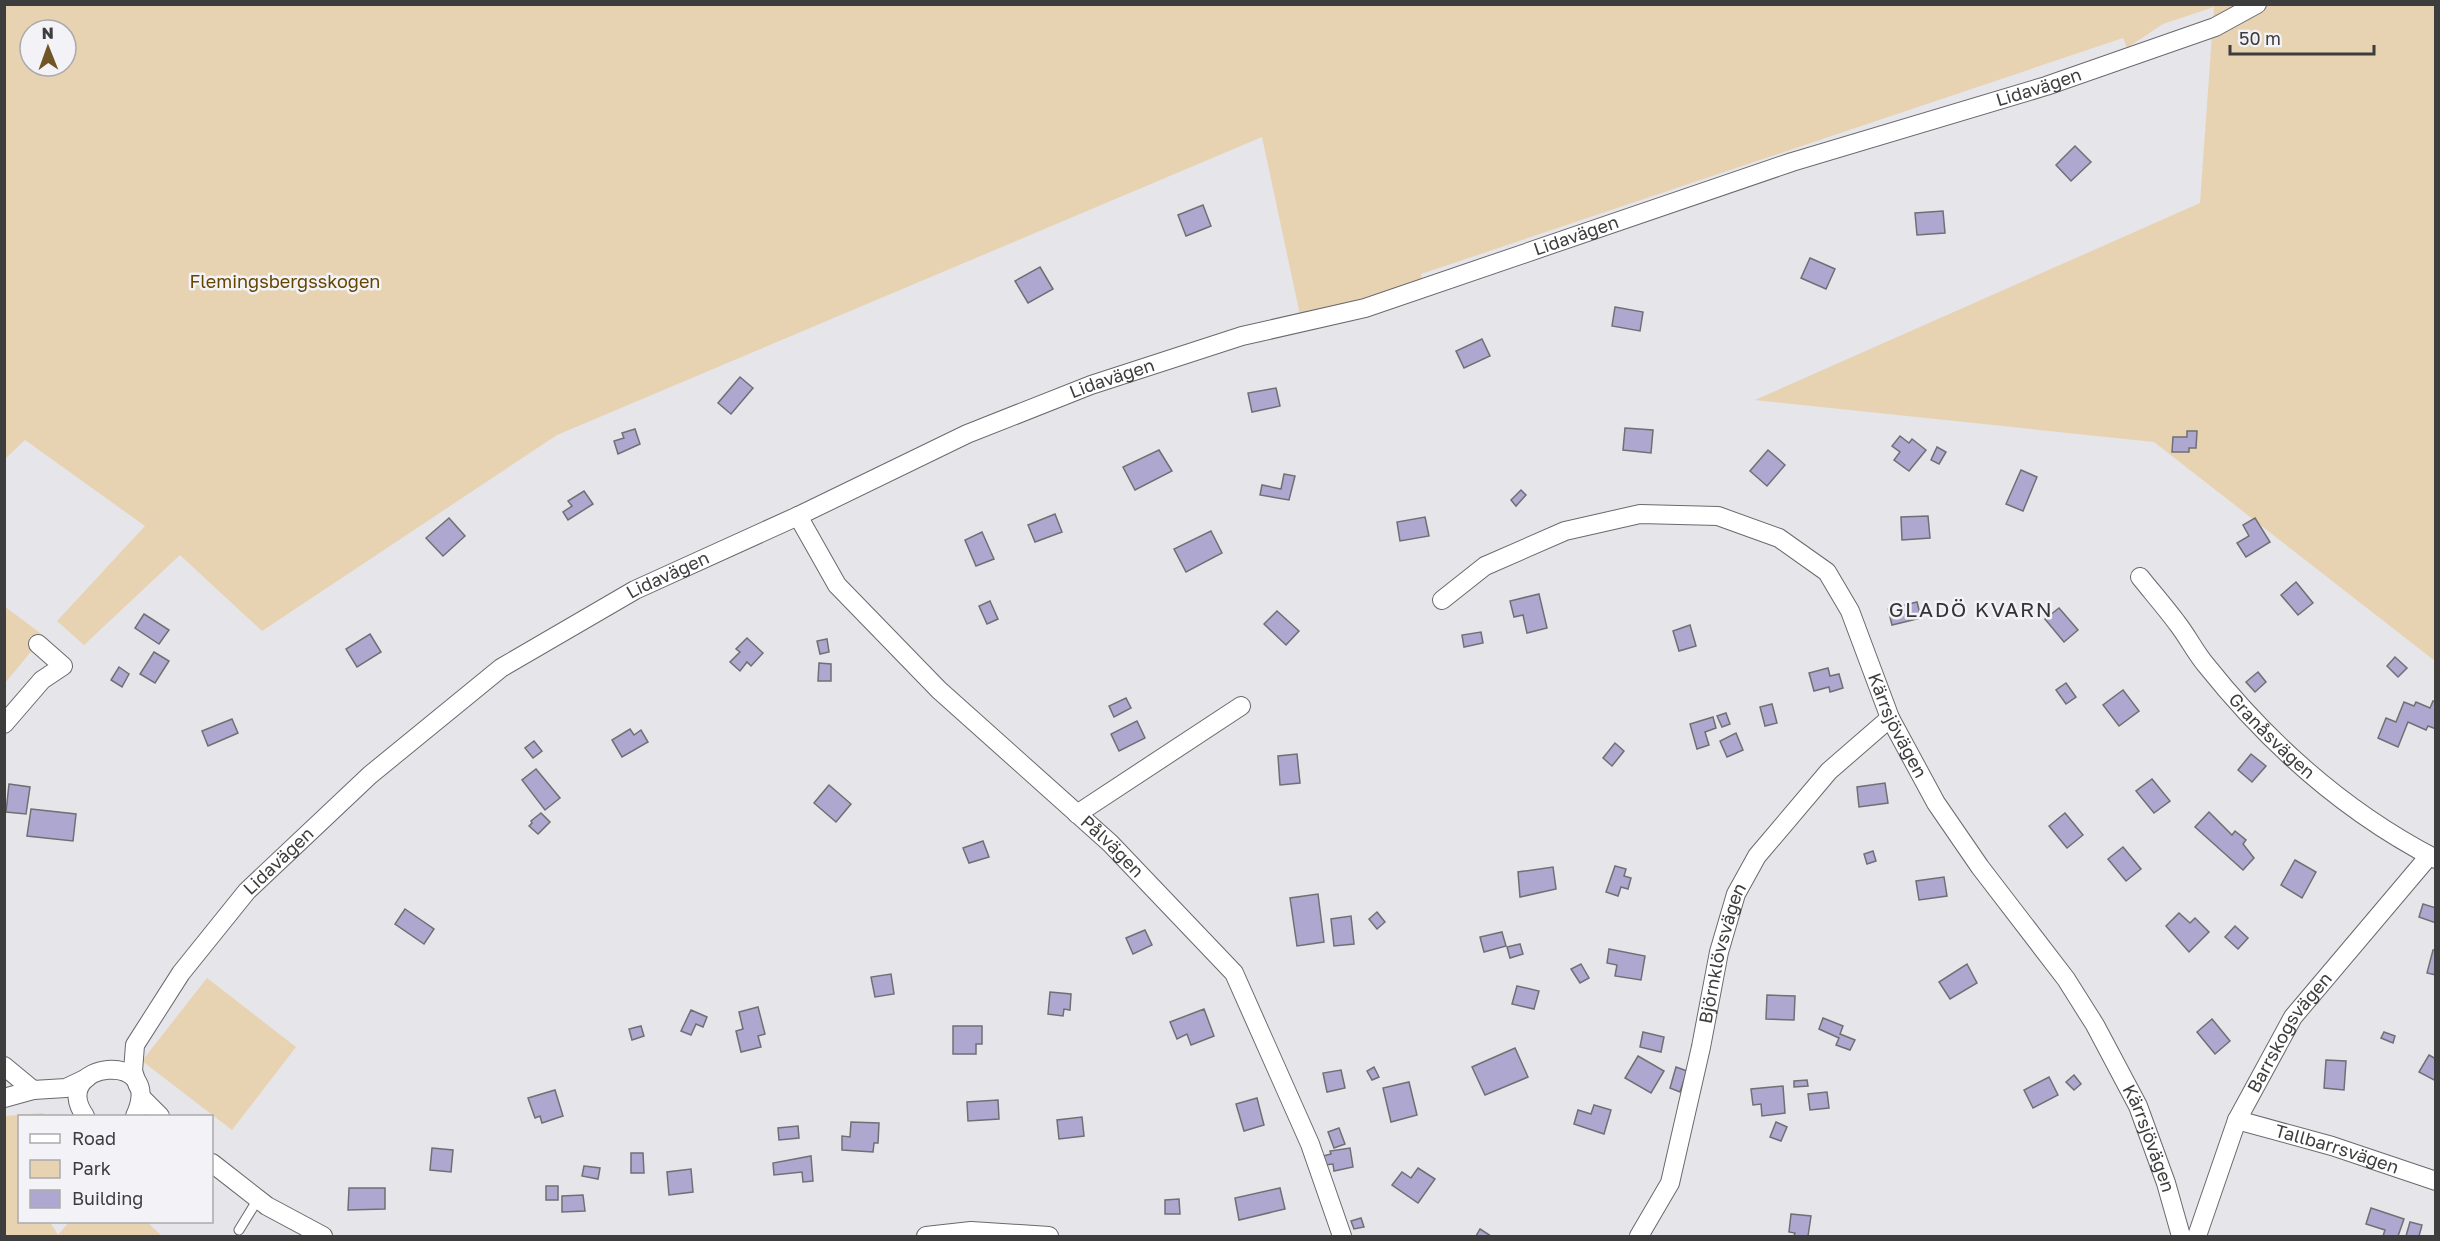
<svg xmlns="http://www.w3.org/2000/svg" width="2440" height="1241" font-family="'Golos Text',sans-serif">
<style>
.green{fill:#e7d3b2;fill-rule:evenodd}
.building{fill:#aea8d0;stroke:#706f73;stroke-width:1.5}
.lines{fill:none;stroke-linecap:round;stroke-linejoin:round}
.service-casing{stroke:#6a696d;stroke-width:11}
.minor-casing{stroke:#6a696d;stroke-width:20}
.service{stroke:#fff;stroke-width:9}
.minor{stroke:#fff;stroke-width:18}
.labels{text-anchor:middle;stroke-width:5;stroke-linejoin:round;paint-order:stroke}
.street-label{font-size:18px;fill:#3d3d3e;stroke:#f3f2f6}
.park-label{font-size:18px;fill:#644500;stroke:#f3f2f6}
.quarter-label{font-size:21px;letter-spacing:1.5px;fill:#353538;stroke:#f3f2f6}
</style>
<rect width="100%" height="100%" fill="#e6e5e9"/>
<g class="green">
<path d="M 5,5 L 2435,5 L 2435,661 L 2154,442 L 1755,400 L 2200,203 L 2214,7 L 2163,24 L 2127,48 L 2123,38 L 1421,274 L 1423,287 L 1300,315 L 1262,137 L 557,435 L 262,631 L 180,555 L 84,645 L 57,621 L 145,526 L 25,440 L 5,459 ZM 30,30 L 66,30 L 66,66 L 30,66 Z"/>
<path d="M 4,606 L 44,636 L 5,683 L 4,683 Z"/>
<path d="M 207,978 L 296,1047 L 232,1130 L 142,1061 Z"/>
<path d="M 43,1113 L 47,1116 L 20,1116 L 20,1222 L 50,1222 L 58,1235 L 69,1222 L 147,1222 L 162,1236 L 5,1236 L 5,1116 Z"/>
</g>
<g class="building">
<path d="M 2075,146 L 2091,162 L 2071,181 L 2056,165 Z"/>
<path d="M 1203,205 L 1211,226 L 1186,236 L 1178,215 Z"/>
<path d="M 1943,211 L 1945,233 L 1917,235 L 1915,213 Z"/>
<path d="M 1810,258 L 1835,269 L 1826,289 L 1801,278 Z"/>
<path d="M 1040,267 L 1053,289 L 1028,303 L 1015,281 Z"/>
<path d="M 1615,307 L 1643,312 L 1640,331 L 1612,326 Z"/>
<path d="M 1482,339 L 1490,356 L 1464,368 L 1456,351 Z"/>
<path d="M 740,377 L 753,388 L 731,414 L 718,403 Z"/>
<path d="M 1276,388 L 1280,406 L 1252,412 L 1248,393 Z"/>
<path d="M 1625,428 L 1653,430 L 1651,453 L 1623,450 Z"/>
<path d="M 635,429 L 640,444 L 618,454 L 614,441 L 624,438 L 622,433 Z"/>
<path d="M 2187,431 L 2197,431 L 2196,448 L 2189,448 L 2189,452 L 2172,452 L 2173,437 L 2187,437 Z"/>
<path d="M 1900,436 L 1909,443 L 1912,439 L 1926,450 L 1909,471 L 1894,460 L 1900,452 L 1892,446 Z"/>
<path d="M 1937,447 L 1946,452 L 1939,464 L 1931,460 Z"/>
<path d="M 1159,450 L 1172,471 L 1135,490 L 1123,467 Z"/>
<path d="M 1768,450 L 1785,465 L 1767,486 L 1750,471 Z"/>
<path d="M 2021,470 L 2037,477 L 2023,511 L 2006,504 Z"/>
<path d="M 1284,474 L 1295,476 L 1289,500 L 1260,495 L 1262,485 L 1281,489 Z"/>
<path d="M 1521,490 L 1526,495 L 1516,506 L 1511,500 Z"/>
<path d="M 584,491 L 593,504 L 568,520 L 563,512 L 572,506 L 568,501 Z"/>
<path d="M 1055,514 L 1062,532 L 1035,542 L 1028,525 Z"/>
<path d="M 1928,516 L 1930,538 L 1902,540 L 1901,517 Z"/>
<path d="M 1425,517 L 1429,536 L 1400,541 L 1397,522 Z"/>
<path d="M 449,518 L 465,536 L 443,556 L 426,538 Z"/>
<path d="M 2255,518 L 2270,542 L 2246,557 L 2237,543 L 2249,536 L 2243,525 Z"/>
<path d="M 1211,531 L 1222,553 L 1186,572 L 1174,549 Z"/>
<path d="M 982,532 L 994,559 L 976,566 L 965,540 Z"/>
<path d="M 2296,582 L 2313,603 L 2298,615 L 2281,595 Z"/>
<path d="M 1539,594 L 1547,628 L 1527,633 L 1523,615 L 1514,617 L 1510,601 Z"/>
<path d="M 990,601 L 998,619 L 987,624 L 979,606 Z"/>
<path d="M 1917,602 L 1921,618 L 1892,625 L 1888,609 Z"/>
<path d="M 2059,608 L 2078,630 L 2064,642 L 2045,619 Z"/>
<path d="M 1277,611 L 1299,631 L 1286,645 L 1264,624 Z"/>
<path d="M 144,614 L 169,630 L 159,644 L 135,628 Z"/>
<path d="M 1690,625 L 1696,646 L 1679,651 L 1673,631 Z"/>
<path d="M 1481,632 L 1483,643 L 1464,647 L 1462,635 Z"/>
<path d="M 370,634 L 381,652 L 357,667 L 346,649 Z"/>
<path d="M 747,638 L 763,653 L 751,666 L 747,662 L 740,671 L 730,662 L 740,652 L 736,649 Z"/>
<path d="M 827,639 L 829,652 L 820,654 L 817,641 Z"/>
<path d="M 154,652 L 169,661 L 155,683 L 140,674 Z"/>
<path d="M 2395,657 L 2407,668 L 2398,677 L 2387,666 Z"/>
<path d="M 819,663 L 831,664 L 831,681 L 818,681 Z"/>
<path d="M 119,667 L 129,674 L 122,687 L 111,680 Z"/>
<path d="M 1828,668 L 1830,676 L 1839,674 L 1843,688 L 1830,692 L 1829,687 L 1814,691 L 1809,673 Z"/>
<path d="M 2258,672 L 2266,682 L 2255,692 L 2246,682 Z"/>
<path d="M 2066,683 L 2076,697 L 2066,704 L 2056,690 Z"/>
<path d="M 2123,690 L 2139,711 L 2119,726 L 2103,705 Z"/>
<path d="M 1126,698 L 1131,708 L 1114,717 L 1109,706 Z"/>
<path d="M 2433,701 L 2436,702 L 2436,729 L 2428,726 L 2426,730 L 2408,722 L 2398,747 L 2378,738 L 2386,718 L 2396,722 L 2404,702 L 2414,706 L 2416,702 L 2430,708 Z"/>
<path d="M 1772,704 L 1777,723 L 1765,726 L 1760,707 Z"/>
<path d="M 1726,713 L 1730,724 L 1722,727 L 1717,716 Z"/>
<path d="M 1713,717 L 1716,728 L 1705,732 L 1709,745 L 1697,749 L 1690,724 Z"/>
<path d="M 232,719 L 238,733 L 208,746 L 202,731 Z"/>
<path d="M 1137,721 L 1145,738 L 1119,751 L 1111,734 Z"/>
<path d="M 630,729 L 634,735 L 641,730 L 648,742 L 622,757 L 612,740 Z"/>
<path d="M 1736,733 L 1743,750 L 1727,757 L 1720,741 Z"/>
<path d="M 534,741 L 542,751 L 533,758 L 525,748 Z"/>
<path d="M 1615,743 L 1624,751 L 1612,766 L 1603,758 Z"/>
<path d="M 1297,754 L 1300,783 L 1280,785 L 1278,756 Z"/>
<path d="M 2251,754 L 2266,766 L 2252,782 L 2238,770 Z"/>
<path d="M 536,769 L 560,798 L 545,810 L 522,780 Z"/>
<path d="M 2152,779 L 2170,801 L 2154,813 L 2136,791 Z"/>
<path d="M 1885,783 L 1888,803 L 1859,807 L 1857,787 Z"/>
<path d="M 9,784 L 30,787 L 26,814 L 6,812 Z"/>
<path d="M 829,785 L 851,804 L 836,822 L 814,803 Z"/>
<path d="M 31,809 L 76,814 L 73,841 L 27,836 Z"/>
<path d="M 2209,812 L 2232,835 L 2235,831 L 2246,840 L 2243,844 L 2254,858 L 2243,870 L 2195,827 Z"/>
<path d="M 541,813 L 550,822 L 538,834 L 529,826 L 532,823 L 531,821 Z"/>
<path d="M 2065,813 L 2083,835 L 2067,848 L 2049,826 Z"/>
<path d="M 983,841 L 989,857 L 969,863 L 963,848 Z"/>
<path d="M 2123,847 L 2141,869 L 2126,881 L 2108,859 Z"/>
<path d="M 1873,851 L 1876,861 L 1867,864 L 1864,854 Z"/>
<path d="M 2295,860 L 2316,872 L 2302,898 L 2281,885 Z"/>
<path d="M 1615,866 L 1626,869 L 1624,876 L 1631,878 L 1628,889 L 1621,887 L 1618,896 L 1606,892 Z"/>
<path d="M 1553,867 L 1556,889 L 1520,897 L 1518,872 Z"/>
<path d="M 1944,877 L 1947,896 L 1919,900 L 1916,881 Z"/>
<path d="M 1318,894 L 1324,942 L 1297,946 L 1290,898 Z"/>
<path d="M 2423,904 L 2436,908 L 2436,923 L 2419,917 Z"/>
<path d="M 405,909 L 434,929 L 424,944 L 395,924 Z"/>
<path d="M 1377,912 L 1385,922 L 1377,929 L 1369,919 Z"/>
<path d="M 2179,913 L 2190,923 L 2195,918 L 2209,932 L 2189,952 L 2166,926 Z"/>
<path d="M 1351,916 L 1354,944 L 1334,946 L 1331,919 Z"/>
<path d="M 2235,926 L 2248,938 L 2238,949 L 2225,937 Z"/>
<path d="M 1145,930 L 1152,945 L 1133,954 L 1126,938 Z"/>
<path d="M 1502,932 L 1506,946 L 1484,952 L 1480,937 Z"/>
<path d="M 1520,944 L 1523,954 L 1510,958 L 1507,947 Z"/>
<path d="M 1609,949 L 1645,956 L 1641,980 L 1615,976 L 1617,965 L 1607,963 Z"/>
<path d="M 2433,950 L 2436,950 L 2436,975 L 2427,973 Z"/>
<path d="M 1581,964 L 1589,978 L 1580,983 L 1571,969 Z"/>
<path d="M 1967,964 L 1977,983 L 1950,999 L 1939,982 Z"/>
<path d="M 891,974 L 894,994 L 875,997 L 871,977 Z"/>
<path d="M 1517,986 L 1539,991 L 1534,1009 L 1512,1004 Z"/>
<path d="M 1050,992 L 1071,994 L 1070,1010 L 1064,1009 L 1063,1016 L 1048,1014 Z"/>
<path d="M 1767,995 L 1795,996 L 1794,1020 L 1766,1019 Z"/>
<path d="M 758,1007 L 765,1034 L 758,1036 L 761,1047 L 741,1052 L 736,1031 L 743,1029 L 739,1012 Z"/>
<path d="M 1204,1009 L 1214,1036 L 1191,1045 L 1187,1034 L 1177,1039 L 1170,1022 Z"/>
<path d="M 691,1010 L 707,1017 L 703,1027 L 696,1024 L 691,1035 L 681,1031 Z"/>
<path d="M 1823,1018 L 1843,1026 L 1840,1034 L 1855,1040 L 1850,1050 L 1836,1045 L 1839,1038 L 1819,1029 Z"/>
<path d="M 2212,1019 L 2230,1041 L 2215,1054 L 2197,1032 Z"/>
<path d="M 641,1026 L 644,1036 L 632,1040 L 629,1029 Z"/>
<path d="M 953,1026 L 982,1026 L 982,1044 L 976,1044 L 976,1054 L 953,1054 Z"/>
<path d="M 1643,1032 L 1664,1037 L 1661,1052 L 1640,1047 Z"/>
<path d="M 2384,1032 L 2395,1036 L 2393,1043 L 2381,1038 Z"/>
<path d="M 1515,1048 L 1528,1077 L 1485,1095 L 1472,1067 Z"/>
<path d="M 2429,1055 L 2436,1059 L 2436,1081 L 2419,1072 Z"/>
<path d="M 1638,1056 L 1664,1071 L 1651,1093 L 1625,1078 Z"/>
<path d="M 2326,1060 L 2346,1061 L 2344,1090 L 2324,1088 Z"/>
<path d="M 1374,1067 L 1379,1077 L 1372,1080 L 1367,1071 Z"/>
<path d="M 1676,1067 L 1687,1071 L 1680,1092 L 1670,1088 Z"/>
<path d="M 1341,1070 L 1345,1088 L 1327,1092 L 1323,1073 Z"/>
<path d="M 2074,1075 L 2081,1084 L 2074,1090 L 2066,1082 Z"/>
<path d="M 2049,1077 L 2058,1095 L 2033,1108 L 2024,1090 Z"/>
<path d="M 1807,1080 L 1808,1086 L 1794,1087 L 1794,1081 Z"/>
<path d="M 1409,1082 L 1417,1115 L 1391,1122 L 1383,1088 Z"/>
<path d="M 1783,1086 L 1785,1113 L 1762,1116 L 1761,1104 L 1753,1105 L 1751,1089 Z"/>
<path d="M 555,1090 L 563,1116 L 542,1123 L 540,1116 L 535,1118 L 528,1098 Z"/>
<path d="M 1827,1092 L 1829,1108 L 1810,1110 L 1808,1094 Z"/>
<path d="M 1257,1098 L 1264,1125 L 1244,1131 L 1236,1104 Z"/>
<path d="M 998,1100 L 999,1119 L 968,1121 L 967,1102 Z"/>
<path d="M 1594,1105 L 1611,1110 L 1604,1134 L 1574,1124 L 1578,1110 L 1591,1114 Z"/>
<path d="M 1082,1117 L 1084,1136 L 1059,1139 L 1057,1120 Z"/>
<path d="M 851,1122 L 879,1123 L 878,1143 L 874,1143 L 873,1152 L 842,1150 L 842,1136 L 850,1137 Z"/>
<path d="M 1776,1122 L 1787,1127 L 1781,1141 L 1770,1137 Z"/>
<path d="M 798,1126 L 799,1138 L 779,1140 L 778,1128 Z"/>
<path d="M 1339,1128 L 1345,1144 L 1334,1148 L 1328,1132 Z"/>
<path d="M 432,1148 L 453,1150 L 451,1172 L 430,1170 Z"/>
<path d="M 1350,1148 L 1353,1167 L 1334,1171 L 1333,1164 L 1325,1165 L 1323,1156 L 1331,1154 L 1330,1151 Z"/>
<path d="M 631,1153 L 643,1153 L 644,1173 L 631,1173 Z"/>
<path d="M 811,1156 L 813,1181 L 803,1182 L 802,1172 L 774,1175 L 773,1163 Z"/>
<path d="M 584,1166 L 600,1168 L 598,1179 L 582,1176 Z"/>
<path d="M 1418,1168 L 1435,1179 L 1418,1203 L 1392,1185 L 1402,1172 L 1411,1178 Z"/>
<path d="M 691,1169 L 693,1192 L 669,1195 L 667,1172 Z"/>
<rect x="546" y="1186" width="12" height="14"/>
<path d="M 349,1188 L 385,1188 L 385,1209 L 348,1210 Z"/>
<path d="M 1280,1188 L 1285,1209 L 1239,1220 L 1235,1198 Z"/>
<path d="M 583,1195 L 585,1211 L 562,1212 L 562,1196 Z"/>
<path d="M 1179,1199 L 1180,1214 L 1165,1214 L 1165,1200 Z"/>
<path d="M 2371,1208 L 2404,1219 L 2398,1236 L 2383,1236 L 2385,1230 L 2366,1224 Z"/>
<path d="M 1791,1214 L 1811,1216 L 1808,1236 L 1794,1236 L 1795,1233 L 1789,1232 Z"/>
<path d="M 1361,1218 L 1364,1227 L 1354,1229 L 1351,1221 Z"/>
<path d="M 2410,1222 L 2422,1225 L 2419,1236 L 2406,1236 Z"/>
<path d="M 1480,1229 L 1491,1236 L 1476,1236 Z"/>
</g>
<g class="lines">
<defs>
<path id="service" d="M 239,1230 L 258,1199"/>
<g id="minor">
<path id="s1" d="M 798,516 L 837,585 L 939,690 L 1110,843 L 1234,973 L 1310,1144 L 1342,1236"/>
<path id="s2" d="M 2140,577 C 2152,592 2165,607 2177,623 C 2188,637 2195,652 2206,665 C 2269,744 2345,812 2436,859"/>
<path id="s3" d="M 1442,600 L 1485,566 L 1565,531 L 1640,514 L 1718,516 L 1779,538 L 1827,572 L 1850,611 L 1890,718 L 1936,803 L 1980,867 L 2066,979 L 2095,1025 L 2138,1106 L 2166,1183 L 2181,1236"/>
<path d="M 4,724 L 42,680 L 63,666 L 38,644"/>
<path d="M 1077,814 L 1241,706"/>
<path d="M 4,1066 L 33,1090"/>
<path id="s4" d="M 138,1086 L 133,1071 L 135,1045 L 181,973 L 247,891 L 370,775 L 501,668 L 635,590 L 798,516 L 967,434 L 1091,385 L 1242,336 L 1365,308 L 1792,162 L 2046,86 L 2215,27 L 2257,4"/>
<path d="M 141,1097 L 160,1116"/>
<path d="M 4,1098 L 33,1090 L 66,1088 L 87,1078"/>
<path d="M 85,1116 C 47,1062 167,1047 135,1116"/>
<path id="s5" d="M 2237,1120 L 2332,1146 L 2436,1181"/>
<path d="M 212,1163 L 267,1206 L 323,1236"/>
<path d="M 926,1236 L 971,1231 L 1049,1236"/>
<path id="s6" d="M 1639,1236 L 1670,1183 L 1701,1047 L 1719,952 L 1736,894 L 1757,856 L 1829,771 L 1890,718"/>
<path id="s7" d="M 2197,1236 L 2237,1120 L 2293,1017 L 2424,862 L 2426,854"/>
</g>
</defs>
<use href="#service" class="service-casing"/>
<use href="#minor" class="minor-casing"/>
<use href="#service" class="service"/>
<use href="#minor" class="minor"/>
</g>
<g class="labels">
<g class="street-label">
<text dy="6" stroke="none"><textPath href="#s4" startOffset="2220">Lidavägen</textPath></text>
<text dy="6" stroke="none"><textPath href="#s4" startOffset="1734">Lidavägen</textPath></text>
<text dy="6" stroke="none"><textPath href="#s4" startOffset="1248">Lidavägen</textPath></text>
<text dy="6" stroke="none"><textPath href="#s4" startOffset="762">Lidavägen</textPath></text>
<text dy="6" stroke="none"><textPath href="#s3" startOffset="590">Kärrsjövägen</textPath></text>
<text dy="6" stroke="none"><textPath href="#s2" startOffset="207">Granåsvägen</textPath></text>
<text dy="6" stroke="none"><textPath href="#s1" startOffset="459">Pålvägen</textPath></text>
<text dy="6" stroke="none"><textPath href="#s4" startOffset="276">Lidavägen</textPath></text>
<text dy="6" stroke="none"><textPath href="#s6" startOffset="297">Björnklövsvägen</textPath></text>
<text dy="6" stroke="none"><textPath href="#s7" startOffset="225">Barrskogsvägen</textPath></text>
<text dy="6" stroke="none"><textPath href="#s3" startOffset="1076">Kärrsjövägen</textPath></text>
<text dy="6" stroke="none"><textPath href="#s5" startOffset="104">Tallbarrsvägen</textPath></text>
</g>
<g class="park-label">
<text x="285" y="288">Flemingsbergsskogen</text>
</g>
<g class="quarter-label">
<text x="1971" y="617">GLADÖ KVARN</text>
</g>
</g>
<rect width="2440" height="1241" fill="none" stroke="#3d3d3e" stroke-width="12"/>
<rect x="18" y="1115" width="195" height="108" fill="#f3f2f6" stroke="#aaaaac" stroke-width="1.5"/>
<rect x="30" y="1134" width="30" height="9" fill="#ffffff" stroke="#aaaaac" stroke-width="1.5"/>
<text x="72" y="1145" font-size="18" fill="#3d3d3e">Road</text>
<rect x="30" y="1160" width="30" height="18" fill="#e7d3b2" stroke="#aaaaac" stroke-width="1.5"/>
<text x="72" y="1175" font-size="18" fill="#3d3d3e">Park</text>
<rect x="30" y="1190" width="30" height="18" fill="#aea8d0" stroke="#aaaaac" stroke-width="1.5"/>
<text x="72" y="1205" font-size="18" fill="#3d3d3e">Building</text>
<g transform="translate(48 48) rotate(359)"><circle r="28" fill="#f3f2f6" stroke="#aaaaac" stroke-width="1.5"/>
<path d="M0-4.5L10 22L0 15L-10 22Z" fill="#705627"/>
<text y="-9" font-size="16" font-weight="bold" text-anchor="middle" fill="#3d3d3e">N</text>
</g>
<path d="M2230 45v9h144v-9" fill="none" stroke="#3d3d3e" stroke-width="3"/>
<text x="2239" y="45" font-size="18" fill="#3d3d3e" stroke="#f3f2f6" stroke-width="4.5" paint-order="stroke">50 m</text>
</svg>
